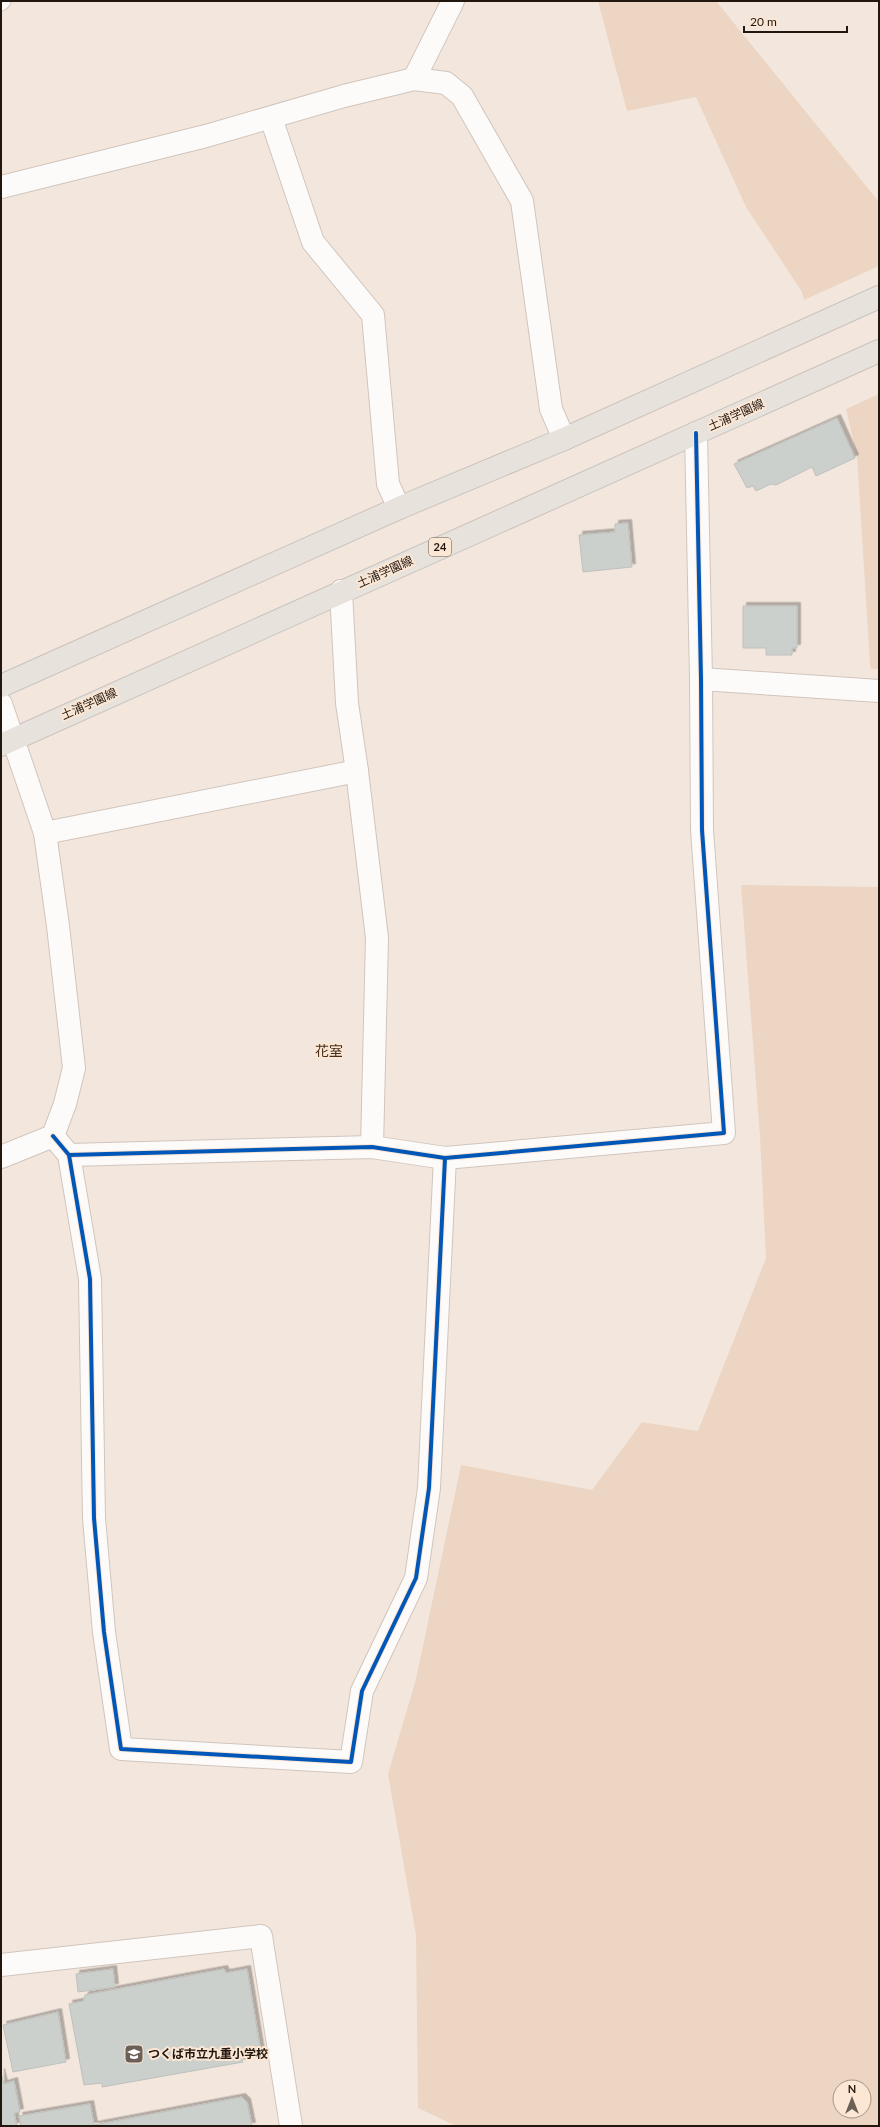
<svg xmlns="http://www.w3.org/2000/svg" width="880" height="2127" font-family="Lato,'Noto Sans JP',sans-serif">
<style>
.green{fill:#ecd5c2;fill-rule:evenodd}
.building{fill:#ccd0cd;stroke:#bec0bd;filter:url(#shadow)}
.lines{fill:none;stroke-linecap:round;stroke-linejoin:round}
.service-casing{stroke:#d0c5bd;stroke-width:17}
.minor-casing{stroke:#d0c5bd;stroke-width:24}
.primary-casing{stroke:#cac3be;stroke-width:24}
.service{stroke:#fdfbfa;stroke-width:15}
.minor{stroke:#fdfbfa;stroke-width:22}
.primary{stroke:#e8e2dc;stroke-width:22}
.cycleway-casing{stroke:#fce6d4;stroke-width:6}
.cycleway{stroke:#0057b8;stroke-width:4}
.labels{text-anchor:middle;stroke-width:4;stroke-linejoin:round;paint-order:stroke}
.shield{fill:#fce6d4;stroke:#63554a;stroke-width:1}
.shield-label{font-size:11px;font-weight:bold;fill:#21170f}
.street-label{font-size:12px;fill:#21170f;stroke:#fce6d4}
.poi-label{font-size:12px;font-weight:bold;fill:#21170f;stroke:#fce6d4;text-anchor:start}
.quarter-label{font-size:14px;fill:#432e1b;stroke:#fce6d4}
</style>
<defs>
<filter id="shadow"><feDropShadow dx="3.5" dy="-3.5" stdDeviation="0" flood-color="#0004"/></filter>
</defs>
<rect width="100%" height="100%" fill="#f3e7dd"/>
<g class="green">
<path d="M 598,1 L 716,1 L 879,202 L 879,266 L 804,300 L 802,292 L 746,207 L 696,97 L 627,111 Z"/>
<path d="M 879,394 L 879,669 L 871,669 L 870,664 L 857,456 L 846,409 Z"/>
<path d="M 741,885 L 879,887 L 879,2126 L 456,2126 L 418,2108 L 416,1935 L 388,1774 L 416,1679 L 461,1465 L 592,1490 L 642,1422 L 698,1431 L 766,1258 L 760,1136 ZM 840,2087 L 864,2087 L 864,2111 L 840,2111 Z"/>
</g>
<g class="building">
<path d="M 837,418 L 855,458 L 816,476 L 812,467 L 776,485 L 771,484 L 756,491 L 753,486 L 747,488 L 734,464 Z"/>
<path d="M 628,523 L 632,567 L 583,572 L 579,535 L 615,532 L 615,524 Z"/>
<path d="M 743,606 L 797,606 L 797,648 L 792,648 L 792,655 L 766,655 L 766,648 L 743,648 Z"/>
<path d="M 113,1969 L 115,1987 L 78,1992 L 76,1974 Z"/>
<path d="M 224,1969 L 226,1973 L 247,1969 L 261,2053 L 240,2056 L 243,2062 L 102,2087 L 102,2083 L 84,2085 L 69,2004 L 84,2001 L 85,1995 Z"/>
<path d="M 58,2012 L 66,2062 L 13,2072 L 3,2025 Z"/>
<path d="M 1,2072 L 4,2084 L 14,2081 L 20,2112 L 14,2113 L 17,2126 L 1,2126 Z"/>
<path d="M 242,2097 L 247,2102 L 252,2126 L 21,2126 L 19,2116 L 90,2104 L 94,2125 Z"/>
</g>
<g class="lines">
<defs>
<path id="service" d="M 1,3 L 3,1"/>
<g id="minor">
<path d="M 414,79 L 446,83 L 462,96 L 522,201 L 551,409 L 564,439"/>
<path d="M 271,118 L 313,242 L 373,315 L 388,484 L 399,508"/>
<path d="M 1,187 L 206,136 L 344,96 L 414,79 L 453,1"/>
<path d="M 341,591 L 347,703 L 357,771 L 377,938 L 372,1147"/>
<path d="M 701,679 L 879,691"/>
<path d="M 1,704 L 45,833 L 58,926 L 74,1068 L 65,1104 L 53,1136 L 1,1157"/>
<path d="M 45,833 L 357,771"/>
<path d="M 53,1136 L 69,1155 L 90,1279 L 94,1518 L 104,1632 L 121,1749 L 351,1762 L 362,1691 L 416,1578 L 429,1488 L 445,1158"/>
<path d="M 69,1155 L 372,1147 L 445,1158 L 724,1133 L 702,830 L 701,679 L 696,433"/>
<path d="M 1,1965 L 261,1936 L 291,2126"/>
</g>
<g id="primary">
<path d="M 1,686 L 399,508 L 564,439 L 879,297"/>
<path d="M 1,745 L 879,351"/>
</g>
</defs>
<use href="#service" class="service-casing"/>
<use href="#minor" class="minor-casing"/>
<use href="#primary" class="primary-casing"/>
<use href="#service" class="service"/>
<use href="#minor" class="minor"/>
<use href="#primary" class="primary"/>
<defs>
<g id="cycleway">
<path d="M 53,1136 L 69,1155 L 90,1279 L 94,1518 L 104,1632 L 121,1749 L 351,1762 L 362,1691 L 416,1578 L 429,1488 L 445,1158"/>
<path d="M 69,1155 L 372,1147 L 445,1158 L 724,1133 L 702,830 L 701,679 L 696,433"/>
</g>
</defs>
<use href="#cycleway" class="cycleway-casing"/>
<use href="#cycleway" class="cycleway"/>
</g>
<defs>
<symbol id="school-square" viewBox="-11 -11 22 22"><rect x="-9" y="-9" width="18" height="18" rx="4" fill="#6a6057" stroke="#fce6d4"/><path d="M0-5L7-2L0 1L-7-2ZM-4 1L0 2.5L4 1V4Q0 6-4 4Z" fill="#fff"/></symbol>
</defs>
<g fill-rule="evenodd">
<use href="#school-square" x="123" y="2043" width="22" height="22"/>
</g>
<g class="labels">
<rect class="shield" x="429" y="538" width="22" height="18" rx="3"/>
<g class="shield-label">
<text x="440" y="551">24</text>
</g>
<g class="street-label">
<text transform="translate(736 415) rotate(-24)" y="4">土浦学園線</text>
<text transform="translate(385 572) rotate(-24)" y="4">土浦学園線</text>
<text transform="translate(89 704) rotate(-24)" y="4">土浦学園線</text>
</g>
<g class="poi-label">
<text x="148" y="2058">つくば市立九重小学校</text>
</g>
<g class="quarter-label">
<text x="329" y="1056">花室</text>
</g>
</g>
<rect width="880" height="2127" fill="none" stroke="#21170f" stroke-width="4"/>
<g transform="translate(852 2099)"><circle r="19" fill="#fce6d4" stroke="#a49385"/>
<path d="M0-3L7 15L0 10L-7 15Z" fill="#6a6057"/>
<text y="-6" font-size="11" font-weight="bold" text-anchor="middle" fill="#21170f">N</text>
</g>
<path d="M744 26v6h103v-6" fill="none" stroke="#21170f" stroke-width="2"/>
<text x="750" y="26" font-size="12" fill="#21170f" stroke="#fce6d4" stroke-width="3" paint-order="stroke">20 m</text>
</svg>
